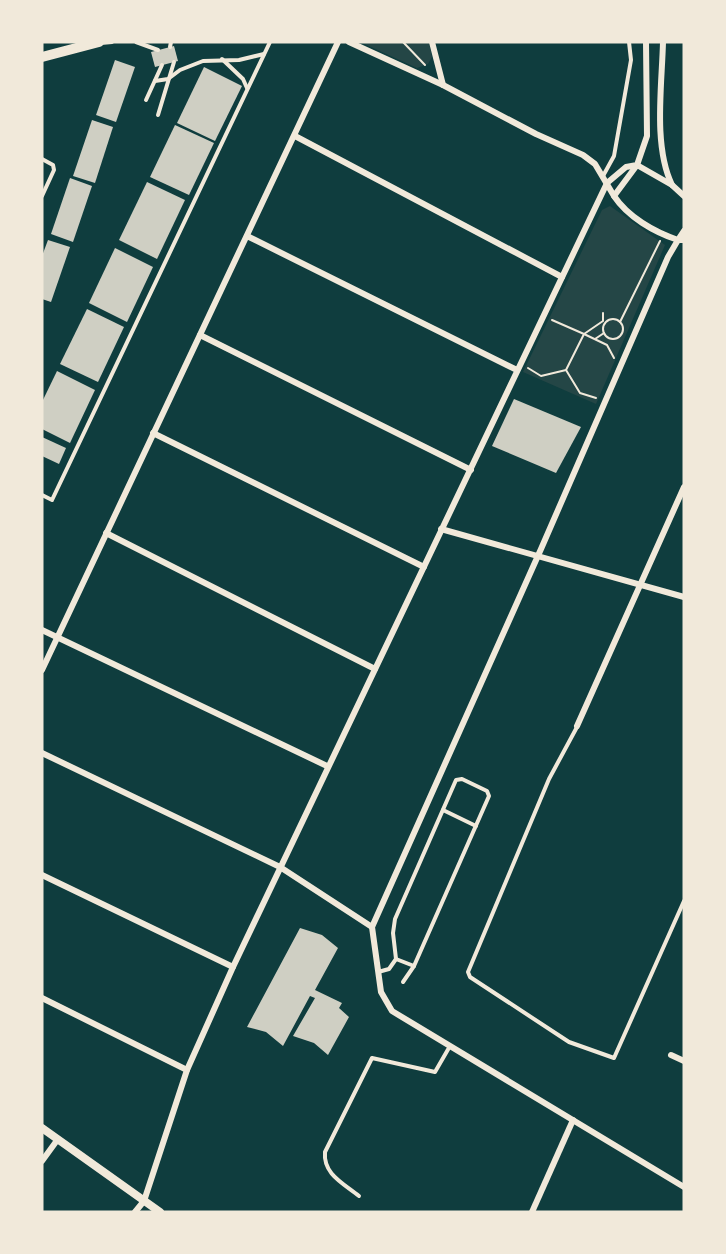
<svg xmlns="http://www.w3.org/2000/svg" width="726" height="1254" font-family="Raleway,sans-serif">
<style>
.green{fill:#244646}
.building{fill:#cfcfc3}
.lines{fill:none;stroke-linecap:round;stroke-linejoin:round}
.path{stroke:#f1e9da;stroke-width:2}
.service{stroke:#f1e9da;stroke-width:4}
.minor{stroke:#f1e9da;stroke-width:6}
.tertiary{stroke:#f1e9da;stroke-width:8}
.primary{stroke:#f1e9da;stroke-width:10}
</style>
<rect width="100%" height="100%" fill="#0f3d3e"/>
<g class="green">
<path d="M 360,42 L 429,42 L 432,57 L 428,64 L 417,68 Z"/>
<path d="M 610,206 L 665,245 L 596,404 L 523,372 L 602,210 Z"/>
</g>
<g class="building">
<path d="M 174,46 L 178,61 L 155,67 L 151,52 Z"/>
<path d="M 115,60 L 135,67 L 116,122 L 96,115 Z"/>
<path d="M 204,67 L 242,86 L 215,141 L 177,123 Z"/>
<path d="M 92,120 L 113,127 L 95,183 L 73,176 Z"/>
<path d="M 175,125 L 214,143 L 189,195 L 150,177 Z"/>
<path d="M 70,178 L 92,186 L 73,242 L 51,234 Z"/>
<path d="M 147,182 L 185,200 L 157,259 L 119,240 Z"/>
<path d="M 48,240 L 70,247 L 51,302 L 42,299 L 42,256 Z"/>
<path d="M 115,248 L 153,267 L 127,322 L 89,303 Z"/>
<path d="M 87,309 L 124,327 L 98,382 L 60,364 Z"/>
<path d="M 57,371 L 95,390 L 70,443 L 42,429 L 42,402 Z"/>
<path d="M 514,399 L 581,427 L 556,473 L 492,446 Z"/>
<path d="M 42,437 L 66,448 L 59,464 L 42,456 Z"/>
<path d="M 300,928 L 322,935 L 338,948 L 315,990 L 342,1003 L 339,1008 L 349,1017 L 328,1055 L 314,1043 L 293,1036 L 315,998 L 310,996 L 283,1046 L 266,1032 L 247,1027 Z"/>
</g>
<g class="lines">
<g class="path">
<path d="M 403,42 L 425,65"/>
<circle cx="613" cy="329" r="10"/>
<path d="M 552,320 L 584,334 L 566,370"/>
<path d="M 620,322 L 660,241"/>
<path d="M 584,334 L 607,345 L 614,358"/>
<path d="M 584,334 L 603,321 L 603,313"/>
<path d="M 595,339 L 604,333"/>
<path d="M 528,368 L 541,376 L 566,370 L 580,393 L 596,398"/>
</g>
<g class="service">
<path d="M 136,42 L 158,50"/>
<path d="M 101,43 L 112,42"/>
<path d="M 170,47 L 171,42"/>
<path d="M 222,59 L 243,79 L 247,88"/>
<path d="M 155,81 L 168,79 L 180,70 L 203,61 L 239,60 L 264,54"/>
<path d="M 146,100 L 162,65"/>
<path d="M 158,115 L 174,62"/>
<path d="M 42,159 L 53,165 L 54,170 L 42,196"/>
<path d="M 603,176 L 614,156 L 631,60 L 629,42"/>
<path d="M 42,495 L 52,500 L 270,42"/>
<path d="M 577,727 L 549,779 L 468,972 L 470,977 L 569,1042 L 614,1058 L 684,901"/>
<path d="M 443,810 L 476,826"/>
<path d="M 396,959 L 414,966"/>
<path d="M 378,972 L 389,969 L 396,959 L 393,933 L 395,919 L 456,780 L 462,779 L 487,791 L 489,796 L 414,966 L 403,982"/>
<path d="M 359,1196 C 343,1183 323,1174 325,1152 L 372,1058 L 435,1072 L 450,1046"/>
</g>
<g class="minor">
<path d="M 349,42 L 443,85 L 536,134 L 583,155 L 595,164 L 614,196"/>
<path d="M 432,42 L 443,85"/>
<path d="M 663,42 C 662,85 653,146 672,185"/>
<path d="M 295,136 L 562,277"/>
<path d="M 684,196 L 672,185 L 637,165 L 614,196 C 628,217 654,232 678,240 L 684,231"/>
<path d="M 247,236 L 517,370"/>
<path d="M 684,240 L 678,240 L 668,257 L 541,549 L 372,927 L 381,992 L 392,1011 L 684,1187"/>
<path d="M 200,335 L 471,470"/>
<path d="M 153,433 L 424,567"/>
<path d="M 441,529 L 684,597"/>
<path d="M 106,533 L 375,669"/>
<path d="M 42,630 L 327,766"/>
<path d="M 42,670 L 338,42"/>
<path d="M 577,726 L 684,487"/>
<path d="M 42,753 L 280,867 L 372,927"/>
<path d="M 42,875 L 233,967"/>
<path d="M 42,998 L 187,1070"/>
<path d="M 671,1055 L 684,1061"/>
<path d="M 42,1161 L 58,1139"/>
<path d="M 135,1212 L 144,1201 L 187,1070 L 233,967 L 607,183 L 626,167 L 637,165 L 647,136 L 646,42"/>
<path d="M 532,1212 L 573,1120"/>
</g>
<path class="tertiary" d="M 42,1128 L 160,1212"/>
<path class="primary" d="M 42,57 L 99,42"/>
</g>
<rect width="726" height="1254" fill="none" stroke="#f1e9da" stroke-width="87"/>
</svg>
